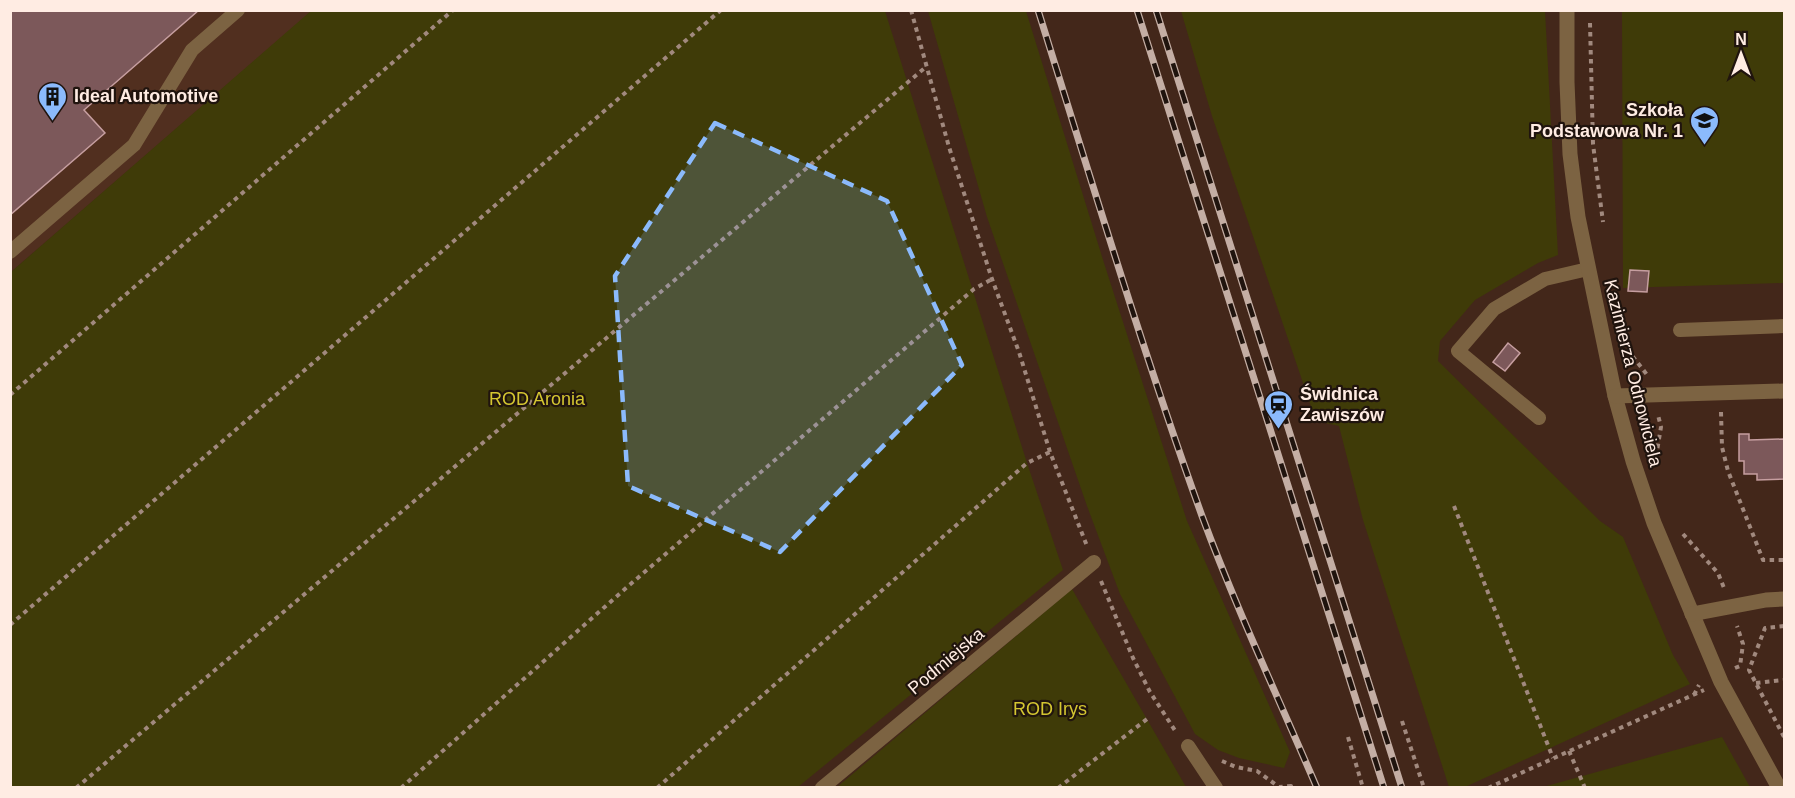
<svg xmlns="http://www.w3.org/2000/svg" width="1795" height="798" font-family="Helvetica,sans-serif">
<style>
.built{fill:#512f1f}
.green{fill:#3f3b08}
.building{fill:#7c585a;stroke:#c69ea0;stroke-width:1.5}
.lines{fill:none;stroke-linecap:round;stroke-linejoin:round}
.path{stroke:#a1897e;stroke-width:4;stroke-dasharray:4.5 4.5;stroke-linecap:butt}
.service{stroke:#7c6342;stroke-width:14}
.minor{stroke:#7c6342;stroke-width:15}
.rail-casing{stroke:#c4aea4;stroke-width:7}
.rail{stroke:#20140e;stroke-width:4.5;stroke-dasharray:14;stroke-linecap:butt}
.marked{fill:#8bbafc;fill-opacity:0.2;stroke:#8bbafc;stroke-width:4.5;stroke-dasharray:12 8;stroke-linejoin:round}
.labels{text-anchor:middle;stroke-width:4.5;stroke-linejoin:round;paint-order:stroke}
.poi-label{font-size:18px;font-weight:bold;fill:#ffece3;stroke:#20140e;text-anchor:start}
.street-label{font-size:18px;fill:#ffece3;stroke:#20140e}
.park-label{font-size:18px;fill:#d4c631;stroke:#20140e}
</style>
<rect width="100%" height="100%" fill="#43271a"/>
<path class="built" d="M 11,11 L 312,11 L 11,272 Z"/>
<g class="green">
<path d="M 312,10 L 885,11 L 1027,463 L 1063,570 L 798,787 L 11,787 L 11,272 Z"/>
<path d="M 928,11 L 1026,11 L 1104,263 L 1187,521 L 1290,752 L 1284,768 L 1239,758 L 1218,750 L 1195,734 L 1120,594 L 1087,506 L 987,217 Z"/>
<path d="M 1181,11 L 1545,11 L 1558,255 L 1538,263 L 1475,300 L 1440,341 L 1438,361 L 1600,521 L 1623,537 L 1673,655 L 1690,684 L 1465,787 L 1449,787 L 1363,520 L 1339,426 L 1316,421 L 1212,116 Z"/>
<path d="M 1622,11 L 1784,11 L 1784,283 L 1623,288 Z"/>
<path d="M 1072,589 L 1186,787 L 836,788 Z"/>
<path d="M 1722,737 L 1750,787 L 1543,787 Z"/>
</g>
<g class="building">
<path d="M 10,10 L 199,10 L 84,110 L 105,133 L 10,215 Z"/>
<path d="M 1630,270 L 1649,271 L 1647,292 L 1628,291 Z"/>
<path d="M 1508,343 L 1520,353 L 1505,371 L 1493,362 Z"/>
<path d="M 1739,434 L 1749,434 L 1749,440 L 1784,439 L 1784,479 L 1757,480 L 1757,474 L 1744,474 L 1744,461 L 1739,461 Z"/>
</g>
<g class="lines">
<g class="path">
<path d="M 911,10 L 949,147 L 992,279 L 1019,352 L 1050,452 L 1087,546"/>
<path d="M 1590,23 L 1593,144 L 1603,222"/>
<path d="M 1627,349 L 1648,376"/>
<path d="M 10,395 L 453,10"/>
<path d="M 1721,412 L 1722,447 L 1728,471 L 1763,560 L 1784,560"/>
<path d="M 1656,457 L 1661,427 L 1658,415"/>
<path d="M 1454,506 L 1553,758"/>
<path d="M 1683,534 L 1718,573 L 1724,588"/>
<path d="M 1101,581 L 1133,658 L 1150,692 L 1176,732"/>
<path d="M 10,625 L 721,10"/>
<path d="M 1784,626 L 1765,628 L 1749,670 L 1784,737"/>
<path d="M 1735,668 L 1740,666 L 1743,644 L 1737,626"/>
<path d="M 1756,683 L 1784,680"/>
<path d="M 1694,695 L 1699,685"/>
<path d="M 1402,721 L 1424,788"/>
<path d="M 1348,737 L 1363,788"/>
<path d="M 1569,751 L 1585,788"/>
<path d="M 1222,761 L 1236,767 L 1257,771 L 1279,787 L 1291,786 L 1292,788"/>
<path d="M 76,788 L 927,66"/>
<path d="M 401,788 L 626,588 L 974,289 L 992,279"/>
<path d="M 657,788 L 1027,463 L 1050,452"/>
<path d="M 1058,788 L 1147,719"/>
<path d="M 1488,788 L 1704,690"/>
</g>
<g class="service">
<path d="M 10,252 L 134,145 L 192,50 L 238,10"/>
<path d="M 1680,330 L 1784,326"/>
<path d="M 1539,418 L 1458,351 L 1494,309 L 1545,279 L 1588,269"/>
<path d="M 1188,746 L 1216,788"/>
<path d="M 822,788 L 1094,562"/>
</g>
<g class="minor">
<path d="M 1567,10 L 1567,82 L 1570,154 L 1578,217 L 1615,396 L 1633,461 L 1654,523 L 1721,682 L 1779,788"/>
<path d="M 1615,396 L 1784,391"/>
<path d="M 1692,614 L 1766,600 L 1784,599"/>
</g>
<defs>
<g id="rail">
<path d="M 1038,10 C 1091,179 1142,349 1202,516 C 1236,608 1278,697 1317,788"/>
<path d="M 1137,10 L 1384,788"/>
<path d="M 1156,10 L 1402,788"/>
</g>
</defs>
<use href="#rail" class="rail-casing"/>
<use href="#rail" class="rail"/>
</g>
<path class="marked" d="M 715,123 L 887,201 L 962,365 L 780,552 L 628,486 L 615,276 Z"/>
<defs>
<symbol id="building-pin" viewBox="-11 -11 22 30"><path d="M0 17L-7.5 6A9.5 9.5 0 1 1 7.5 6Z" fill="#8bbafc" stroke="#20140e"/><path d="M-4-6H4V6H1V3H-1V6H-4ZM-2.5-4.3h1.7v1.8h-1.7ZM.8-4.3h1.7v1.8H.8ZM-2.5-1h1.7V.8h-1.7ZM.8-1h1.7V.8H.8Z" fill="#111"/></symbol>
<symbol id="university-pin" viewBox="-11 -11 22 30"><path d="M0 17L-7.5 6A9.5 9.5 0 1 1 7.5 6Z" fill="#8bbafc" stroke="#20140e"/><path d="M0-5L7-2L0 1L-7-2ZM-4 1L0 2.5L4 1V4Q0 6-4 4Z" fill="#111"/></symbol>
<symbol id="station-pin" viewBox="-11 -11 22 30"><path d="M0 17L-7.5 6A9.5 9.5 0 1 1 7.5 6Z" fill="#8bbafc" stroke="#20140e"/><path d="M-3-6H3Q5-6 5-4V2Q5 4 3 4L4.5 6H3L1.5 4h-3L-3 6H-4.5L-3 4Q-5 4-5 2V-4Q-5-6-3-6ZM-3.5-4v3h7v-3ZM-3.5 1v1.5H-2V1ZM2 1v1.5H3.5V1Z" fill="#111"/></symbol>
</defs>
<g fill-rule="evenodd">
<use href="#building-pin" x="36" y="80" width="33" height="45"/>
<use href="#university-pin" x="1688" y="104" width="33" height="45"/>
<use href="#station-pin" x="1262" y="388" width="33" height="45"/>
</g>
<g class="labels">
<g class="poi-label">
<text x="74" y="102">Ideal Automotive</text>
<text x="1683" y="116" text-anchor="end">Szkoła<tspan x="1683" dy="21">Podstawowa Nr. 1</tspan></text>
<text x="1300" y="400">Świdnica<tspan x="1300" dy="21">Zawiszów</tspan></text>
</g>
<g class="street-label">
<text transform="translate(1633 373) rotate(76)" y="6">Kazimierza Odnowiciela</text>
<text transform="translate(946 661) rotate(-40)" y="6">Podmiejska</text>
</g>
<g class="park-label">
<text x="537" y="405">ROD Aronia</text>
<text x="1050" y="715">ROD Irys</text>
</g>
</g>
<rect width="1795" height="798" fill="none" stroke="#ffece3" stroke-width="24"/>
<g transform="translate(1741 54)" stroke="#20140e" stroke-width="4.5" paint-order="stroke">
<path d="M0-4.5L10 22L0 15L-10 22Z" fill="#ffece3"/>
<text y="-9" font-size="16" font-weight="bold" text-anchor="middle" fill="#ffece3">N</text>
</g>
</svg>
